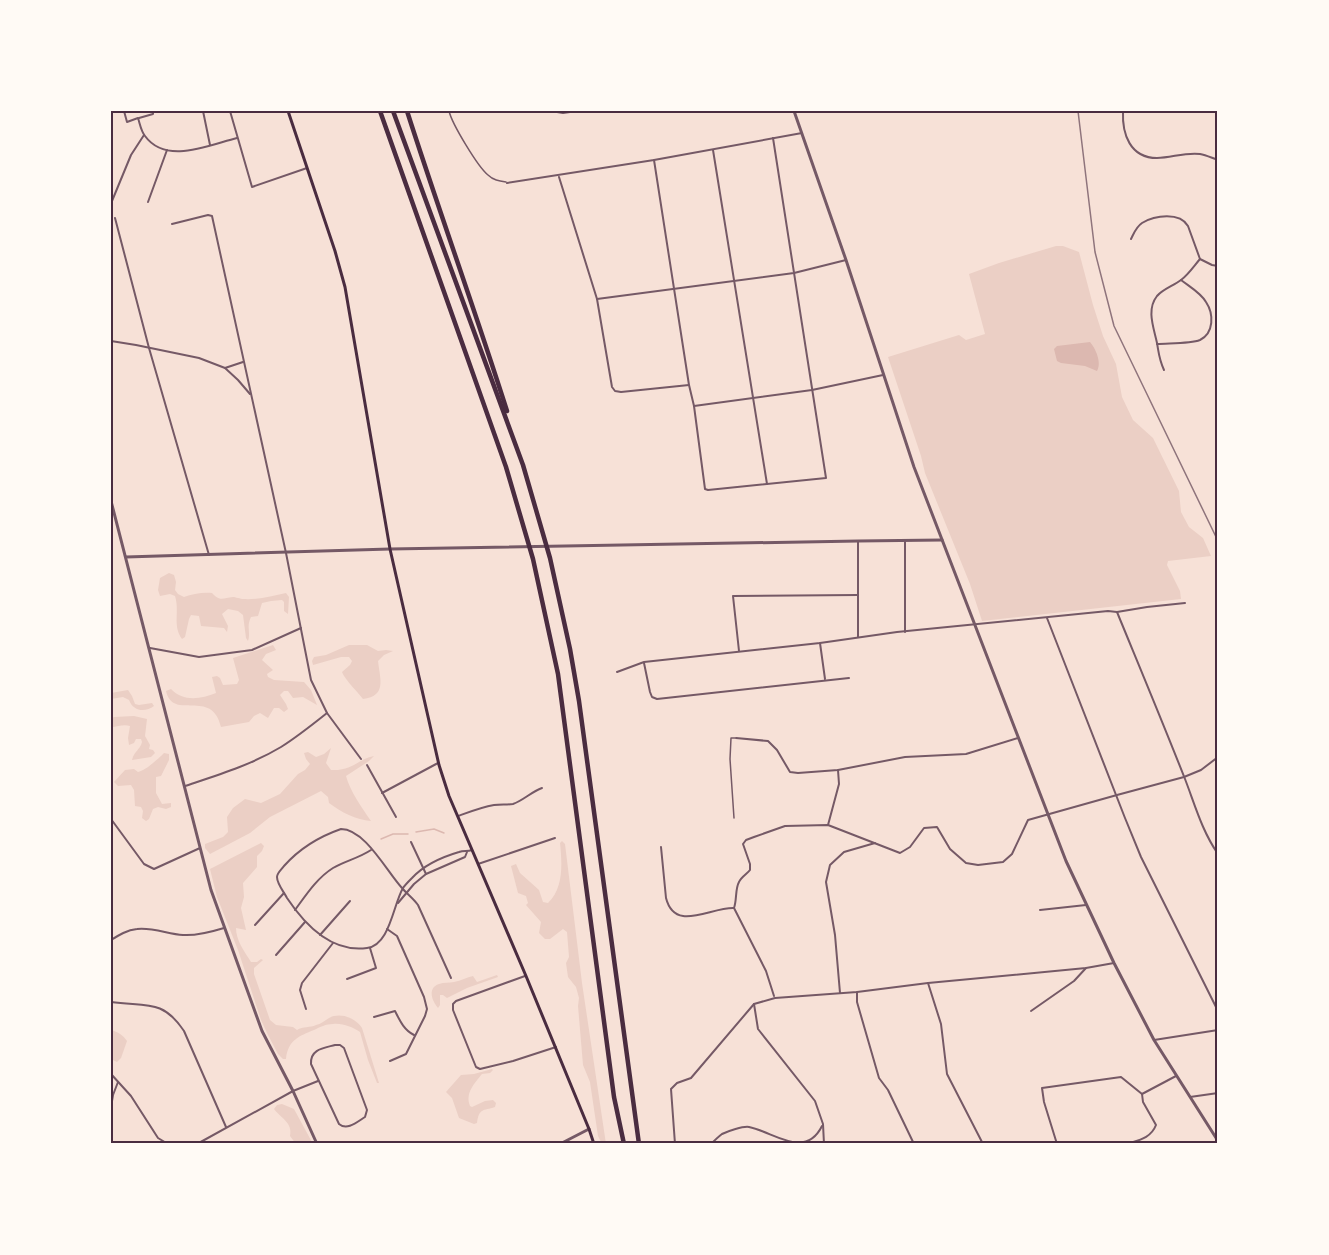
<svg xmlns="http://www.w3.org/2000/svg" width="1329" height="1255" font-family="Overpass,sans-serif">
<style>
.green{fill:#ebcfc5}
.water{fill:#dcb8b0}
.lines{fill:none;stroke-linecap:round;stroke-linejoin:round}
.stream{stroke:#dcb8b0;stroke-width:1.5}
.service{stroke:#755966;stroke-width:1.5}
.minor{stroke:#755966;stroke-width:2}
.tertiary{stroke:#755966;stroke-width:3}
.secondary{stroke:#4a2c40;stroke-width:3}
.motorway{stroke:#4a2c40;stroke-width:4.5}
.rail{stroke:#8f747c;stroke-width:1.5}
.neatline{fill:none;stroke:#4a2c40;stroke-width:2}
</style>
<rect width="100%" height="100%" fill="#f7e1d7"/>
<g class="green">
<path d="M 1056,246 L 1063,246 L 1079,252 L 1093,305 L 1103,336 L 1116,364 L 1122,397 L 1133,420 L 1153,438 L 1179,491 L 1181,512 L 1189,527 L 1203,538 L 1211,556 L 1168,561 L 1167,565 L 1180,591 L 1181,599 L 982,621 L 970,584 L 925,473 L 921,456 L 888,357 L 959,335 L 966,340 L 985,334 L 969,274 L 999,263 Z"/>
<path d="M 169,573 L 174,575 L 176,582 L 175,590 L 178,594 L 184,597 C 192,594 203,592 212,593 C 220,602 223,598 233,597 C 235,597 241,599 243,599 C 257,600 272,596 286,593 L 289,597 L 288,614 L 284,611 L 284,602 L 282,600 L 271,601 L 262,603 L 258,616 L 251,617 C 246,627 251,632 248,641 L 246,638 L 243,615 L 238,611 L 228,609 L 222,614 L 228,626 L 227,632 L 224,628 L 201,626 L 199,616 L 191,615 L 189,619 L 185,637 L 182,639 C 172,625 180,612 175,596 L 170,594 L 160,596 L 158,590 L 160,578 Z"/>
<path d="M 273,645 L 276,650 L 266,654 L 262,660 L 273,670 L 267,674 L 268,677 L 274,680 L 304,682 L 311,690 L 317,705 L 303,697 L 293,698 L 288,691 L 284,691 L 280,695 L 286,704 L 288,709 L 284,712 L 279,708 L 274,708 L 268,718 L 260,713 L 254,716 L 249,722 L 221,727 C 212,687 173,722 166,691 L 171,689 C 183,702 201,699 216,693 L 212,677 L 217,676 L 220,678 L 223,685 L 237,684 L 239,680 L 233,658 Z"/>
<path d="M 349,645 L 367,645 L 378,651 L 386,650 L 393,651 L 384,655 L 378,661 C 380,679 387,696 363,699 C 358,692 345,680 342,672 L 350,665 L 352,661 L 349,657 L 341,657 L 313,665 L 312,661 L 314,657 L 326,655 Z"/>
<path d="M 128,690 L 132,696 L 135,704 L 139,705 L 152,703 L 154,706 C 145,713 133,711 129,700 L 123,697 L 111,699 L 111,693 Z"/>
<path d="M 134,716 L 147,719 L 145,736 L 150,745 L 149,749 L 153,750 L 155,753 L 151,757 L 132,760 C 134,751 140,750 142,742 L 141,739 L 136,739 L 134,743 L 129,745 L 128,738 L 130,726 C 123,724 118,727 111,727 L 111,719 L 114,717 Z"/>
<path d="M 331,748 L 326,763 L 331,770 C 353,771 356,760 374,756 L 369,761 L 346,776 C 350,791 362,808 371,821 C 356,820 341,812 329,803 L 328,797 L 321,791 L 270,817 L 250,833 L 210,854 L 205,848 L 205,844 L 223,837 L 228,832 L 227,817 L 233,808 L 245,799 L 261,803 L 280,794 L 298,774 L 305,770 L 310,764 L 306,759 L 304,753 L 308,752 L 316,757 L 324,754 Z"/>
<path d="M 164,753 L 169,754 L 169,760 L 161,776 L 156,777 L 156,793 L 162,804 L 171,803 L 171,807 L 166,809 L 158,807 L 153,809 L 149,819 L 146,821 L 142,818 L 143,811 L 141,807 L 135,806 L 134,790 L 131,785 L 118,786 L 114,782 L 125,770 L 134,769 L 138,772 C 145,771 158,759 164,753 Z"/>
<path d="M 562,841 L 565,844 L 582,983 L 606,1144 L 602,1144 L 598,1136 L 590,1082 L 583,1065 L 578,1006 L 579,998 L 576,987 L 568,977 L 566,963 L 569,957 L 567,932 L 563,929 L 550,939 L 545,939 L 539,933 L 541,922 L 526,905 L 528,903 L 526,896 L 518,893 L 511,866 L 516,864 L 520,873 L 539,890 L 543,902 L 548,903 C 564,888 562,863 560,843 Z"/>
<path d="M 261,843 L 264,846 L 262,851 L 257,856 L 257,867 L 243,883 L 244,897 L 241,908 L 246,930 L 236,928 C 236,940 244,951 251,962 L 257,962 L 261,959 L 263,960 L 254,968 L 254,974 L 270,1020 L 276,1025 L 293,1027 L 297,1030 C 303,1026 310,1028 316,1025 C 321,1024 324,1021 329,1018 C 340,1012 356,1018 362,1028 L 379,1083 L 377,1083 L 368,1060 L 360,1032 C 352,1027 343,1023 333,1024 C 326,1024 320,1027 314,1030 C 299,1036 288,1040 286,1059 L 283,1059 L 278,1054 L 268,1035 L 261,1020 L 238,950 L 217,897 L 210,869 Z"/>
<path d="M 497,975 L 498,977 L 467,988 L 447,998 L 443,995 L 440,995 L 440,1005 L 438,1008 C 432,1001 427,988 439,984 C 444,982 449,983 454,982 C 461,981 467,977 473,976 L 477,982 Z"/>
<path d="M 111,1030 C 118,1032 123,1035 127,1041 L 121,1058 L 117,1062 L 111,1059 Z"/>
<path d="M 492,1069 L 493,1070 L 490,1073 L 482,1074 C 474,1084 465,1093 470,1106 L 472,1107 L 485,1101 L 493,1100 L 496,1103 L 495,1107 C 483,1111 479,1108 477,1123 L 474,1124 L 459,1118 L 452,1098 L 446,1092 L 461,1075 L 474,1074 Z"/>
<path d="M 282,1104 L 294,1109 L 313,1144 L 296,1144 L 290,1136 C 293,1123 281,1118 274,1109 L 277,1105 Z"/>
</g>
<path class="water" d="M 1090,342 C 1096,349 1102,363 1097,371 L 1085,366 L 1061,363 L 1057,361 L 1054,349 L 1057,346 Z"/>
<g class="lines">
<g class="stream">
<path d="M 416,832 L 434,829 L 444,833"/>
<path d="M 381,839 L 393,834 L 408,834"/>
</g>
<g class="service">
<path d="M 449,111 C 452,124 478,167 488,175 C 493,180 499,181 506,182"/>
<path d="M 734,818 L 730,759 L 731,738 L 735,738"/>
</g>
<g class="minor">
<path d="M 124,111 L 127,122 L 138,118 C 140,124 141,131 145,136 C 166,165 209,145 237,138"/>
<path d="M 203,111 L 210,145"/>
<path d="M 230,111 L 252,187 L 307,168"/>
<path d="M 551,111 L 563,113 L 577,111"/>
<path d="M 1123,111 C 1122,134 1130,158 1157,158 C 1171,158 1185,152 1200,154 C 1206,155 1212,158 1218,160"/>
<path d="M 139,118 L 153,114 L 153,111"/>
<path d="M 713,150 L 767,484"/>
<path d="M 654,160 L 689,385 L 694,406 L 705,489 L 708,490 L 826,478 L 773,138"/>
<path d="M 559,177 L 597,299 L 612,387 L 615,391 L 621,392 L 689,385"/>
<path d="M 507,183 L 654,160 L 802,133"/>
<path d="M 111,200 L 112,201 L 131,155 L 144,135"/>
<path d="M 148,202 L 167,150"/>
<path d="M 115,218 L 149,348 L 209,555"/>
<path d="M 172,224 L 208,215 L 212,216 L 286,553 L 311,680 L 327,713 L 361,759"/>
<path d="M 1131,239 C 1134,233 1136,227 1142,223 C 1155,215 1180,212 1188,226 L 1200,259 L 1212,265 L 1218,266"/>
<path d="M 597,299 L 794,273 L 846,260"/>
<path d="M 111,341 L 136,345 L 199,358 L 225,368 L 243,362"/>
<path d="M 1157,344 C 1169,343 1190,344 1200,340 C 1214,333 1214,314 1206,302 C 1201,293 1190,287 1181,280"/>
<path d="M 225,368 L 238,380 L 250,394"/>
<path d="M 1164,370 C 1159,359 1159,354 1157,343 C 1154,328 1146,310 1157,296 C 1163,289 1173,286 1181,280 C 1188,275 1194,266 1200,259"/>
<path d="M 694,406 L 812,390 L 883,375"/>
<path d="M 858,541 L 858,637"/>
<path d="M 905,542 L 905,632"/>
<path d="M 1117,612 C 1140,668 1163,723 1185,779 C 1195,805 1202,831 1218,854"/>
<path d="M 1047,618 L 1125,818 L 1141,857 L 1218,1011"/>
<path d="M 820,643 L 825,679"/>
<path d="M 150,648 L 199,657 L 252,650 L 301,628"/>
<path d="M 739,651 L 733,596 L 858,595"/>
<path d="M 644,663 L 650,692 L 652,697 L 657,699 L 849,678"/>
<path d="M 617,672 L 644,662 L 820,643 L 897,632 L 1108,611 L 1117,612 L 1147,607 L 1185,603"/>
<path d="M 736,738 L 768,741 L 777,750 L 790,772 L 798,773 L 838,770 L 905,757 L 966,754 L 1018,738"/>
<path d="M 367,765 L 396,817"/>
<path d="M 185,786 C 218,775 251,765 281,747 C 297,737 312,725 327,713"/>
<path d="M 382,793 L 438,763"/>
<path d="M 458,816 C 469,812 482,807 494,805 C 500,804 507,805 513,804 C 524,800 531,792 542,788"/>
<path d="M 111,819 L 144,864 L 154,869 L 200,848"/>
<path d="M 828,825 L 839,784 L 838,770"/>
<path d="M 411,842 L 426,874"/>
<path d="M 661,847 L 666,898 C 675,933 710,907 734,908 L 766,971 L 774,996"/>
<path d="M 478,864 L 555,838"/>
<path d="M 398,903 L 414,884 L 426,874 L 465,857 L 467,852"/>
<path d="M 734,908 C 737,900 735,889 739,882 C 741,877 747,874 750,870 L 750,864 L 743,844 L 746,840 L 754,837 L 785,826 L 828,825 L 900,853 L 910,847 L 924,828 L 937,827 L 950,849 L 966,863 L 978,865 L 1003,862 L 1012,854 L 1028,820 L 1117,795 L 1184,777 L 1201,770 L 1218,757"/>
<path d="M 295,910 C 306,895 317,878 333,868 C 345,861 359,858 371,850"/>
<path d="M 1040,910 L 1086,905"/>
<path d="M 255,925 L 284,893"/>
<path d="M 387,929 L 397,936 L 424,997 L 427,1009 L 425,1016 L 406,1054 L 390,1061"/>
<path d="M 320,935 L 350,901"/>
<path d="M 111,940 C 119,935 127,930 137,929 C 152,927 168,934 183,935 C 197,936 211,932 224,928"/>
<path d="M 276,955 L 305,922"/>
<path d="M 525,976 L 456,1001 L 453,1004 L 453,1010 L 476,1067 L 480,1069 L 513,1061 L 556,1047"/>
<path d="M 451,978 L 418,905 C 413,898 407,894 402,888 C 387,872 365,829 341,829 C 318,837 300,848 284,866 C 282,869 277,873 277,877 C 277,884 284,892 287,898 C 305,925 331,953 367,948 C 390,945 393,905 403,888 C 405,885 409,881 412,878 C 424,865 442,857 459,852 C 464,850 467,852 472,850"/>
<path d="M 347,979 L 376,968 L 370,948"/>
<path d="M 928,983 L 941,1024 L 947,1074 L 983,1144"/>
<path d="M 857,992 L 857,1002 L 879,1078 L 888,1090 L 914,1144"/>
<path d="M 840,993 L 835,935 L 826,882 L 830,865 L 844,852 L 875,843"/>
<path d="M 111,1002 C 145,1007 162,998 184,1031 L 226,1127"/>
<path d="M 754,1004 L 758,1029 L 815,1101 L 823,1124 L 824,1144"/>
<path d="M 306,1009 L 300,990 L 302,983 L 333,943"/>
<path d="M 1031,1011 L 1074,981 L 1086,968"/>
<path d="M 374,1017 L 395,1011 C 400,1021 404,1030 414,1035"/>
<path d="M 1154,1040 L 1218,1030"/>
<path d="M 335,1045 L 340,1045 L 344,1048 L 367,1110 L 365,1117 C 357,1122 347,1131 339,1124 L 311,1064 C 310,1049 324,1048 335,1045 Z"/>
<path d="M 111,1074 L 131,1096 L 158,1138 L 168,1144"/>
<path d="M 1142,1094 L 1176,1076"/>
<path d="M 1190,1097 L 1218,1093"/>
<path d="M 111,1107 L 113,1095 L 118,1082"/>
<path d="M 197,1144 L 293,1091 L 318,1081"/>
<path d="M 675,1144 L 671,1089 L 677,1083 L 691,1078 L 754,1004 L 775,998 L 857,992 L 928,983 L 1086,968 L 1114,963"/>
<path d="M 711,1144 C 714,1141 718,1137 722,1134 C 728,1131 743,1126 749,1127 C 774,1132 805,1160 822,1126"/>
<path d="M 1057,1144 L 1044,1102 L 1042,1088 L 1121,1077 L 1142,1094"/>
<path d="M 1127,1144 C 1139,1140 1151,1138 1156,1125 L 1143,1102 L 1142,1094"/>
</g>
<g class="tertiary">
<path d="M 794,111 L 846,260 L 914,467 L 1066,861 L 1114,963 L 1154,1040 L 1218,1141"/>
<path d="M 111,501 L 211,890 L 262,1031 L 293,1091 L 317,1144"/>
<path d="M 126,557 L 390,549 L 858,541 L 942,540"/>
<path d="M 560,1144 L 589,1129"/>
</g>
<path class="secondary" d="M 288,111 L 335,251 L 345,287 L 390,549 L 439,765 L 449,796 L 526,976 L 589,1129 L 594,1144"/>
<g class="motorway">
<path d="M 380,111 L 506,467 L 533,559 L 558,674 L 614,1097 L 624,1144"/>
<path d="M 393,111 L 523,465 L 550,558 L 570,649 L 579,701 L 639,1144"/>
<path d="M 407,111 C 439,211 475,310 507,411"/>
</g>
<path class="rail" d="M 1078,111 L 1095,252 L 1114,326 L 1218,541"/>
</g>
<rect width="1329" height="1255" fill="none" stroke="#fffaf5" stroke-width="225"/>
<rect x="112" y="112" width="1104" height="1030" class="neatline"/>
</svg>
